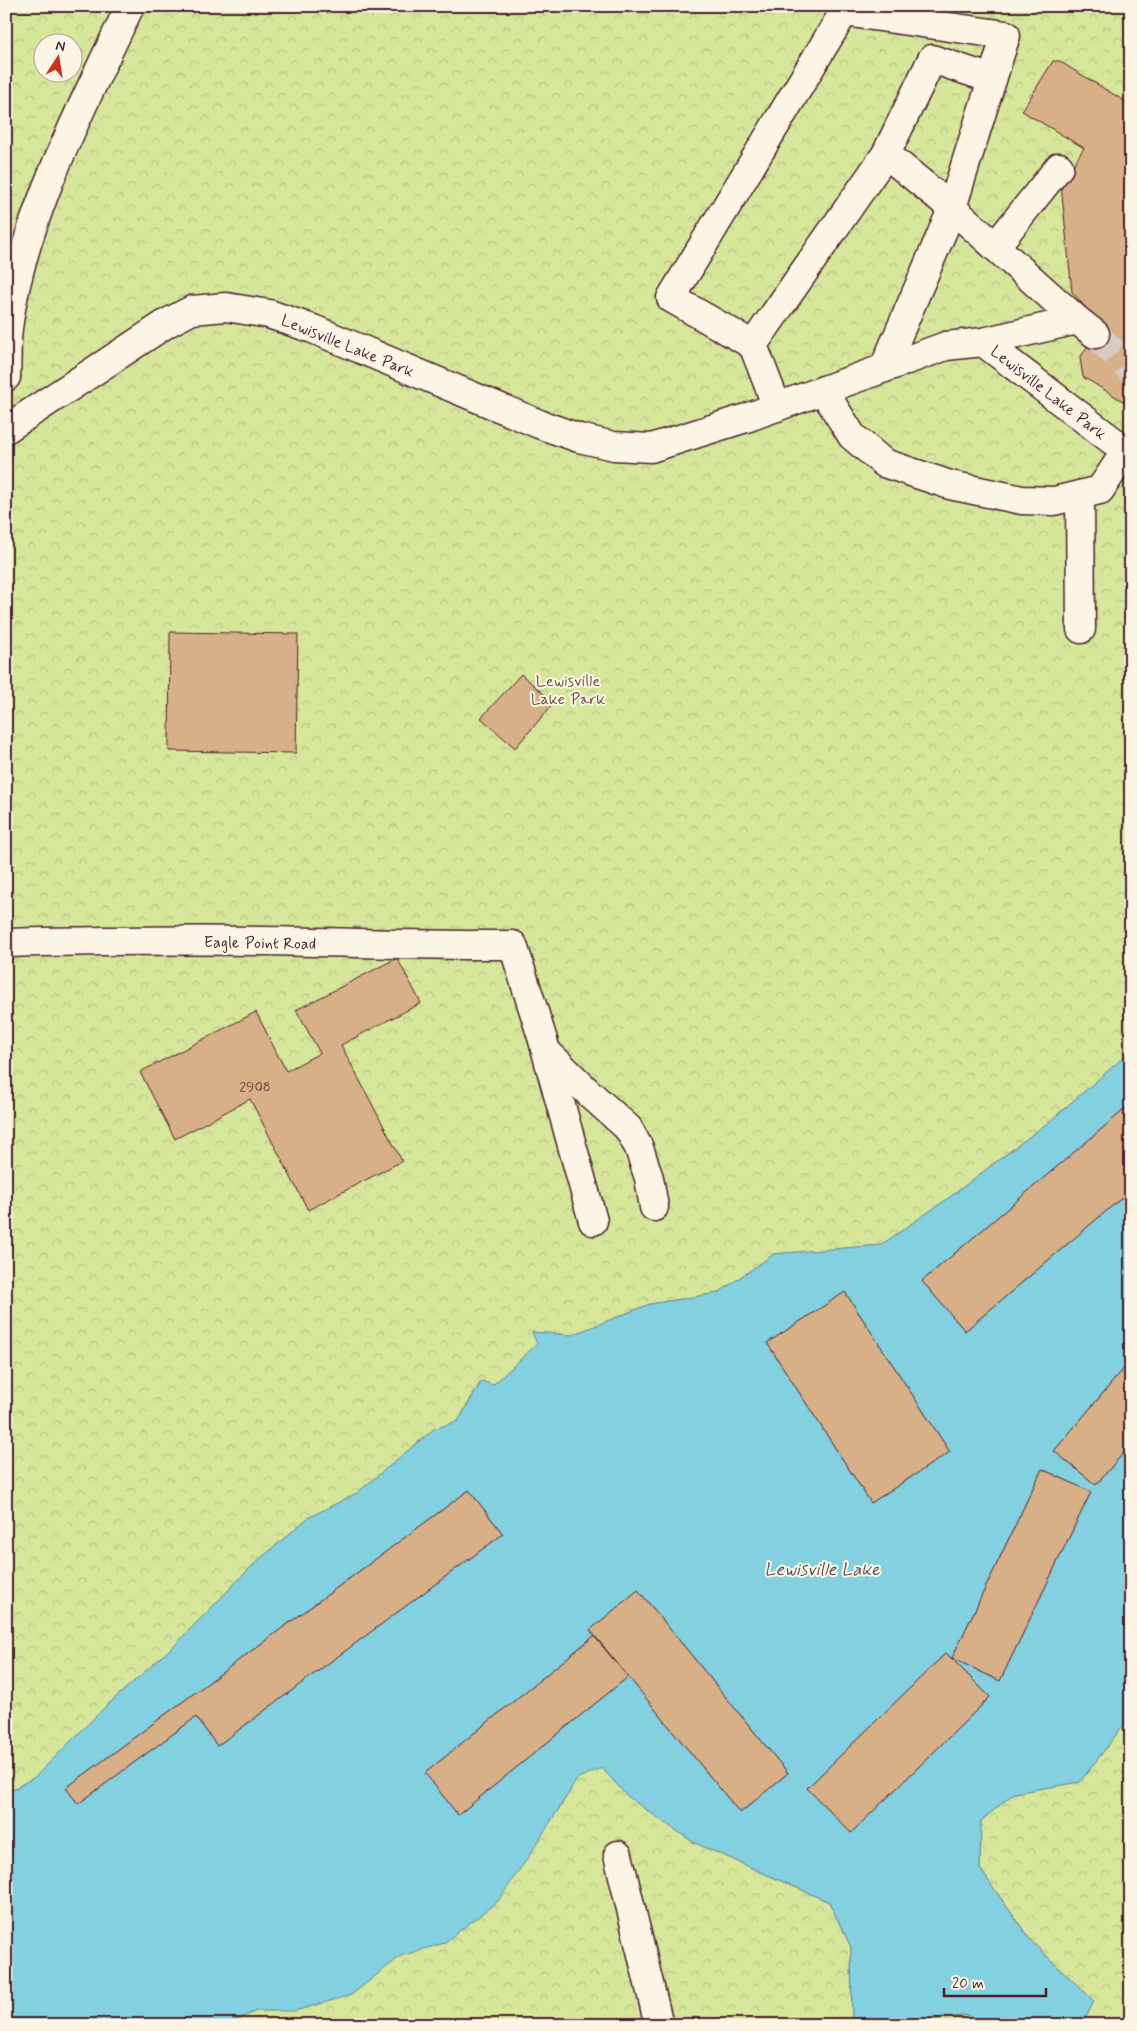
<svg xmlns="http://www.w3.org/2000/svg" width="1137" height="2031" font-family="Mynerve,sans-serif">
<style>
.park{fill:url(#park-crowns);stroke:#908262;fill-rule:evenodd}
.water{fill:#82d0e0;stroke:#6c8998}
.building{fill:#d7b088;stroke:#4a1f2b}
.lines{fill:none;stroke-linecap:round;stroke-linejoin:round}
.minor-tunnel{stroke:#d8cac0;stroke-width:28;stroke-dasharray:28 14;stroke-linecap:butt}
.minor-casing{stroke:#4a1f2b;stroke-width:31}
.minor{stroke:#fcf5e5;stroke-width:28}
.labels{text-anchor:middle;stroke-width:4;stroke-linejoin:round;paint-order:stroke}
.number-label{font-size:14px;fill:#6d4342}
.street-label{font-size:16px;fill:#4a1f2b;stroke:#fcf5e5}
.park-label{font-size:16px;fill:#6d5147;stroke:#fcf5e5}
.water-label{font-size:18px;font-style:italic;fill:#5b5461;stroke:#fcf5e5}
</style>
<defs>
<pattern id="park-crowns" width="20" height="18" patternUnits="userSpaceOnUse" patternTransform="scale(1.25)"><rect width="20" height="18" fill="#d6e69a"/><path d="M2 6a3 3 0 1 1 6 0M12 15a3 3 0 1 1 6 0" fill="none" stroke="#b9c585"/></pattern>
</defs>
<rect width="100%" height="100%" fill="#fcf5e5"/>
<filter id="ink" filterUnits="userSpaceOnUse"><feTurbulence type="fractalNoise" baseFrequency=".02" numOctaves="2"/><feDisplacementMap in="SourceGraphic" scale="10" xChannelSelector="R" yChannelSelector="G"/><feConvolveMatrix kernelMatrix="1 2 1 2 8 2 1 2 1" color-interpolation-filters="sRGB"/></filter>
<g filter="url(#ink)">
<g class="park">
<path d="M 6,6 L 1131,6 L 1131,1051 L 1050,1121 L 950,1197 L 881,1245 L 774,1254 L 718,1293 L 650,1304 L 572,1335 L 532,1332 L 538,1344 L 493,1385 L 481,1381 L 458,1421 L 434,1429 L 357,1493 L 308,1518 L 253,1565 L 176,1644 L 104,1708 L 35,1777 L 6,1793 ZM 42,42 L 72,42 L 72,72 L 42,72 Z"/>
<path d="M 1125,1723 L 1131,1724 L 1131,2025 L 1082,2025 L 1094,2001 L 1032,1942 L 980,1869 L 981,1821 L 1014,1793 L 1080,1782 Z"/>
<path d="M 602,1768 L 628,1797 L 693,1842 L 829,1902 L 851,1947 L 852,2025 L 226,2025 L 256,2011 L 295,2010 L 351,1995 L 401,1955 L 444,1943 L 559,1809 L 578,1777 Z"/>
<path d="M 969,2015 L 978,2025 L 913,2025 L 912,2022 Z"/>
</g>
<path class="water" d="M 1131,1051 L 1131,1724 L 1125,1723 L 1080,1782 L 1014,1793 L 981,1821 L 980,1869 L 1032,1942 L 1094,2001 L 1082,2025 L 978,2025 L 968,2015 L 913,2022 L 913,2025 L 852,2025 L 851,1947 L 829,1902 L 693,1842 L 628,1797 L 602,1768 L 578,1778 L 529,1856 L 498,1901 L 444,1943 L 401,1956 L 351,1995 L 295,2011 L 256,2011 L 226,2025 L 6,2025 L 6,1793 L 35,1777 L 104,1708 L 176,1644 L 253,1565 L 308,1518 L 357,1493 L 434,1429 L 458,1421 L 482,1381 L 493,1385 L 537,1344 L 532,1332 L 572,1335 L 650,1304 L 718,1293 L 774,1254 L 881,1245 L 950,1197 L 1050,1121 Z"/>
<g class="building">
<path d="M 1053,61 L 1059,61 L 1131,105 L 1131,406 L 1083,377 L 1080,358 L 1101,325 L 1072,292 L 1061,185 L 1084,148 L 1022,111 Z"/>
<path d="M 170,632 L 298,634 L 296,753 L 169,751 Z"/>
<path d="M 521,674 L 554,703 L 515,748 L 481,718 Z"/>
<path d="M 397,958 L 421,1003 L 341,1045 L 402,1161 L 308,1210 L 250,1099 L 175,1139 L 140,1072 L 256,1012 L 286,1071 L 320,1053 L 296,1010 Z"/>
<path d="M 1131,1104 L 1131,1190 L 965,1331 L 922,1281 Z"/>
<path d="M 845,1292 L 950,1452 L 871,1503 L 767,1343 Z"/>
<path d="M 1131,1360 L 1131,1444 L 1096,1485 L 1054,1451 Z"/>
<path d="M 1042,1469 L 1091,1492 L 1000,1681 L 952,1658 Z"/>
<path d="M 469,1490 L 503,1534 L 217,1746 L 196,1717 L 78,1804 L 66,1788 Z"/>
<path d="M 638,1590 L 788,1773 L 740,1813 L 590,1630 Z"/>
<path d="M 594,1636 L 628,1677 L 458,1815 L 425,1773 Z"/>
<path d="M 946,1653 L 990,1697 L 851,1833 L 807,1788 Z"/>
</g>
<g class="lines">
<path class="minor-tunnel" d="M 1095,334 L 1131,370"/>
<defs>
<g id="minor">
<path d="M 886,154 L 952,208 L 1077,320"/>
<path d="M 995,247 L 1059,167"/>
<path d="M 983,342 L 1077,320 L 1095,334"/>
<path d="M 753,345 L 671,298 L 844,12 L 1006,35 L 950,214 L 884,368"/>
<path d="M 6,377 C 7,361 6,344 8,328 C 23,216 82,108 130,6"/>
<path d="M 777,407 L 753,345 L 886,154 L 932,59 L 992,79"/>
<path d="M 6,429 L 167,323 L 192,310 L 226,307 L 269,314 L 313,329 L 539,424 L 579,438 L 614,446 L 651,448 L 746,418 L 946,346 L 983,342 L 1126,451 L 1100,490 L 1054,501 L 1022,500 L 950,485 L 884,463 L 852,436 L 823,390"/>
<path d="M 1080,495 L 1081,629"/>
<path d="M 6,943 C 92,941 178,940 263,941 C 347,942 430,946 513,945 L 542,1037 L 593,1221"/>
<path d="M 547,1052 L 589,1093 L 628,1128 L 639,1148 L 649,1178 L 654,1207"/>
<path d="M 618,1855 L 659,2025"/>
</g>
</defs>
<use href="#minor" class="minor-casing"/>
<use href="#minor" class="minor"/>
</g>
</g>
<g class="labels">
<g class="number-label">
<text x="255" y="1091">2908</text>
</g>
<g class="street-label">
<text transform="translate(348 345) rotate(22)" y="6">Lewisville Lake Park</text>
<text transform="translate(1049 392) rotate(38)" y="6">Lewisville Lake Park</text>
<text transform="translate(260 942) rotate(1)" y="6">Eagle Point Road</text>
</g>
<g class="park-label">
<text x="568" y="686">Lewisville<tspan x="568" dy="18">Lake Park</tspan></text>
</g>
<g class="water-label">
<text x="822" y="1575">Lewisville Lake</text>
</g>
</g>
<rect width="1137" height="2031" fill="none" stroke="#fcf5e5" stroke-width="25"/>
<rect x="12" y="12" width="1112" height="2006" fill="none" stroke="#4a1f2b" stroke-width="2" filter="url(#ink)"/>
<g transform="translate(58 58) rotate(12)"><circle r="24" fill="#fcf5e5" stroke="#b59f9b"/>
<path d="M0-4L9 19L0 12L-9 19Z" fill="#c8321e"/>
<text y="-8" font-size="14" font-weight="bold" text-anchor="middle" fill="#4a1f2b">N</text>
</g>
<path d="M944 1988v8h102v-8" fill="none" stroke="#4a1f2b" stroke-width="2.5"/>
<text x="952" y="1988" font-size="15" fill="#4a1f2b" stroke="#fcf5e5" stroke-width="4" paint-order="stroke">20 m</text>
</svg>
